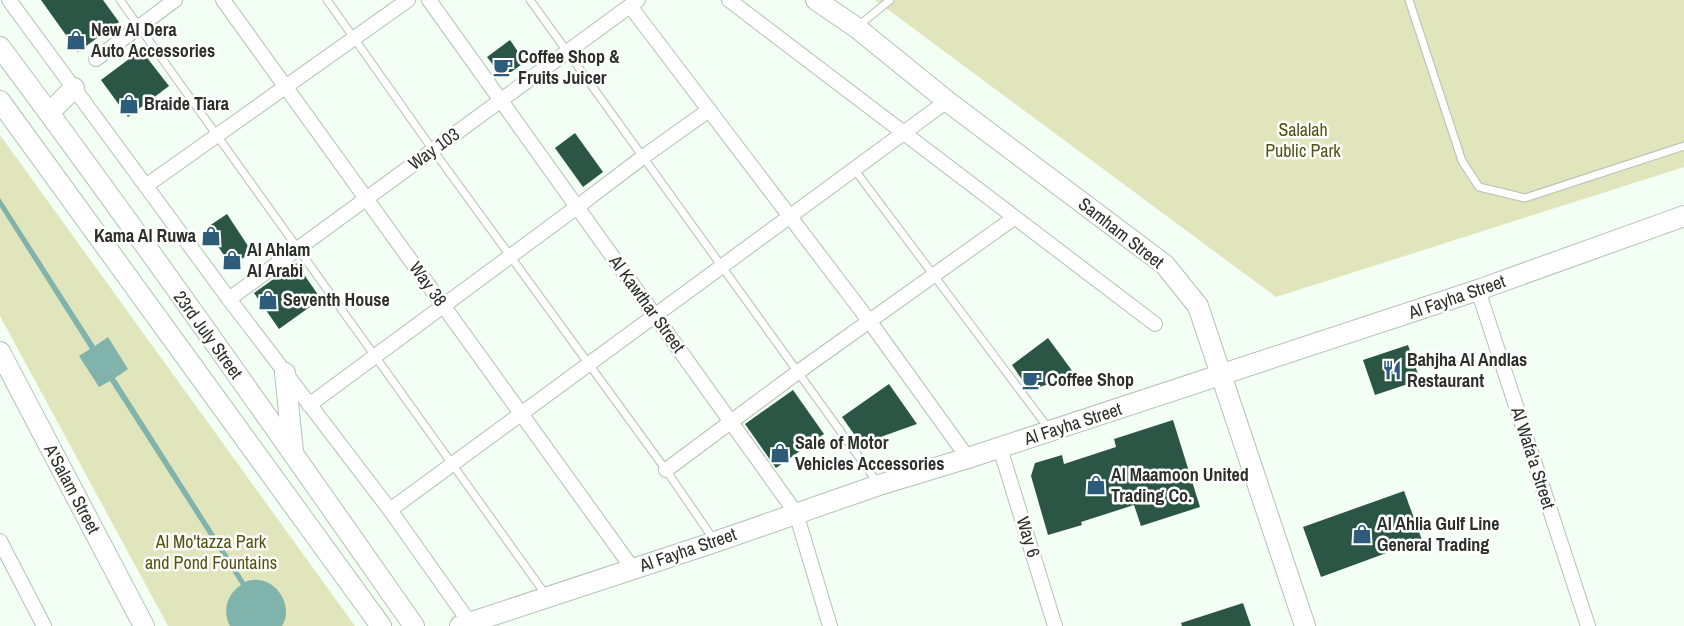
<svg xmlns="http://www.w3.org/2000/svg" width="1684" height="626" font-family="'Archivo Narrow',sans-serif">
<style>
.green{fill:#e1e5bb}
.water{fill:#7fb3ac}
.building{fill:#2b5645}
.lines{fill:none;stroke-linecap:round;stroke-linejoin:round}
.lane-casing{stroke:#b3c1b4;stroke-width:9}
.street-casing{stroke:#b3c1b4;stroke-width:16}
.secondary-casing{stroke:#b3c1b4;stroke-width:22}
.lane{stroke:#fff;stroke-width:7}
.street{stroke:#fff;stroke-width:14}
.secondary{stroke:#fff;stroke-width:20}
.labels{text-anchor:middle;stroke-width:5;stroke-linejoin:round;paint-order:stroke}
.poi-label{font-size:18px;font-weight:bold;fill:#2b302b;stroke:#fff;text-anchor:start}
.park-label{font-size:18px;fill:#51530f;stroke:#fff}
.street-label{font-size:18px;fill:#2b302b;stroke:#fff}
</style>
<rect width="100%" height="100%" fill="#f3fff4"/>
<g class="green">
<path d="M 875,0 L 1684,0 L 1684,167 L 1276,297 Z"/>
<path d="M 0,135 L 355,626 L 168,626 L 0,316 Z"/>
</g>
<path class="water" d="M 0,198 L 95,346 L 108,337 L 128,369 L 115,378 L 245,582 C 271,571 296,603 282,626 L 230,626 C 222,611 227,594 241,585 L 110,381 L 99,387 L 79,356 L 90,349 L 0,207 Z"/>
<g class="building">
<path d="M 41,0 L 103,0 L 119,22 L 78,52 Z"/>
<path d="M 510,40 L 525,62 L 503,78 L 487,57 Z"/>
<path d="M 141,50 L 169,86 L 128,117 L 101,80 Z"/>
<path d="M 575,133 L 603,172 L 583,187 L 555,148 Z"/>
<path d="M 227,214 L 252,252 L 231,266 L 206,228 Z"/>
<path d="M 296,263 L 321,299 L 279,329 L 254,293 Z"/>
<path d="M 1048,338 L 1076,376 L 1029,390 L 1012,365 Z"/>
<path d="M 1408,345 L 1420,380 L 1375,395 L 1363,360 Z"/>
<path d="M 889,384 L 917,424 L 861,444 L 842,417 Z"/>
<path d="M 793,390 L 824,434 L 776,468 L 745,424 Z"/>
<path d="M 1173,420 L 1200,507 L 1141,526 L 1134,505 L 1081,522 L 1082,525 L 1048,535 L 1031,476 L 1035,463 L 1062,455 L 1064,464 L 1116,447 L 1114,439 Z"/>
<path d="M 1404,491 L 1422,540 L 1321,577 L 1303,527 Z"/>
<path d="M 1243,603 L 1251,626 L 1182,626 L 1181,623 Z"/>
</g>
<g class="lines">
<defs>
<g id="lane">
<path d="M 120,0 L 546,595"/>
<path d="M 327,0 L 433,150 L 666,470 L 714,540"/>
<path d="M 530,0 L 877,482"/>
<path d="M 1409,0 L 1462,161 L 1479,187 L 1525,198 L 1684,146"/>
<path d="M 857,27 L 890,0"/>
<path d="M 854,169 L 1049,429"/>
</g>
<g id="street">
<path d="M 9,0 L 229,299 L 390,510 L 470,623"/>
<path d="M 223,0 L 633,569"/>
<path d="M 429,0 L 796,513 L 830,626"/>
<path d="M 729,0 L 1155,324"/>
<path d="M 630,6 L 870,322 L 968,458"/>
<path d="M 96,59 L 175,0"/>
<path d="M 147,185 L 408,0"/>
<path d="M 1478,290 L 1588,626"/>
<path d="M 229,299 L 638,0"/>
<path d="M 309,405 L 577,207 L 643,157 L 709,110"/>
<path d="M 1000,448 L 1055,626"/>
<path d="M 666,470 L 798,372 L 1014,218"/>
<path d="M 390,510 L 947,101"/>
<path d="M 0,541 L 44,626"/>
</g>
<g id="secondary">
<path d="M 816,0 L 857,28 L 947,101 L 1165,265 L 1198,306 L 1305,626"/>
<path d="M 0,47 C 142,237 278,432 414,626"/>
<path d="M 0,101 L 381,626"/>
<path d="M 49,113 L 74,88"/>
<path d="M 0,352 L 144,626"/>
<path d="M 285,373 L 293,452"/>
<path d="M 460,626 L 715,542 L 879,485 L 968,458 L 1478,290 L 1684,216"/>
</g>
</defs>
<use href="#lane" class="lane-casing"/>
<use href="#street" class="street-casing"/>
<use href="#secondary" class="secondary-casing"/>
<use href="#lane" class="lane"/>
<use href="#street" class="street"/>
<use href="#secondary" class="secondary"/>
</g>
<defs>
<symbol id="shop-bare" viewBox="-9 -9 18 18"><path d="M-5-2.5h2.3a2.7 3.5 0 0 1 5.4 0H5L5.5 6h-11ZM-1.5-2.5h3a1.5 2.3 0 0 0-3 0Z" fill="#2d5c7b" stroke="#fff" stroke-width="2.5" paint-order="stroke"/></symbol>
<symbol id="cafe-bare" viewBox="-9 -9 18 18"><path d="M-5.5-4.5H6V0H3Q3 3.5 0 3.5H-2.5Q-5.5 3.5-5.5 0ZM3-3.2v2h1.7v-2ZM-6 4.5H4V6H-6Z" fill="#2d5c7b" stroke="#fff" stroke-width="2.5" paint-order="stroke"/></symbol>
<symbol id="restaurant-bare" viewBox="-9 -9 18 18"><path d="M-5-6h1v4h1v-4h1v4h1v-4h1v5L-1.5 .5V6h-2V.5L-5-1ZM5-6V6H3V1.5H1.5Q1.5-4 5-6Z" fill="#2d5c7b" stroke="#fff" stroke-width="2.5" paint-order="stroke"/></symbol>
</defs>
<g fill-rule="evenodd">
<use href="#shop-bare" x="62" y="26" width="28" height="28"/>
<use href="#cafe-bare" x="489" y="53" width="28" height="28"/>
<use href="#shop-bare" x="115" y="90" width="28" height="28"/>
<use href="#shop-bare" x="197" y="222" width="28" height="28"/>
<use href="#shop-bare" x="218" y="246" width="28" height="28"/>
<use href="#shop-bare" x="254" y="286" width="28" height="28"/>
<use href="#restaurant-bare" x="1378" y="356" width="28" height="28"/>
<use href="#cafe-bare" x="1018" y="366" width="28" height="28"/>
<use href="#shop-bare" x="766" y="439" width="28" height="28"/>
<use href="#shop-bare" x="1082" y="471" width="28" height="28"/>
<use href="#shop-bare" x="1348" y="520" width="28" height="28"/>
</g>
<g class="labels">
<g class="poi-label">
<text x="91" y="36">New Al Dera<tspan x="91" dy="21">Auto Accessories</tspan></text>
<text x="518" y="63">Coffee Shop &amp;<tspan x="518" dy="21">Fruits Juicer</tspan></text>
<text x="144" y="110">Braide Tiara</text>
<text x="196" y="242" text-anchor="end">Kama Al Ruwa</text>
<text x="247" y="256">Al Ahlam<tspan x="247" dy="21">Al Arabi</tspan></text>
<text x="283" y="306">Seventh House</text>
<text x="1407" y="366">Bahjha Al Andlas<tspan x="1407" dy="21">Restaurant</tspan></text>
<text x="1047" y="386">Coffee Shop</text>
<text x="795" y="449">Sale of Motor<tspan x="795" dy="21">Vehicles Accessories</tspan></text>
<text x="1111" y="481">Al Maamoon United<tspan x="1111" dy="21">Trading Co.</tspan></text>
<text x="1377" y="530">Al Ahlia Gulf Line<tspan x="1377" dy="21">General Trading</tspan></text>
</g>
<g class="park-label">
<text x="1303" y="136">Salalah<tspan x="1303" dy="21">Public Park</tspan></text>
<text x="211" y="548">Al Mo'tazza Park<tspan x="211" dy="21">and Pond Fountains</tspan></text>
</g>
<g class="street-label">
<text transform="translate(434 149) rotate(-36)" y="6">Way 103</text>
<text transform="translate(1121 233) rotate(38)" y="6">Samham Street</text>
<text transform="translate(428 284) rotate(54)" y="6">Way 38</text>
<text transform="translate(1457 297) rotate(-19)" y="6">Al Fayha Street</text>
<text transform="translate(647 304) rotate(54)" y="6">Al Kawthar Street</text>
<text transform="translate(208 335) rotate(54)" y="6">23rd July Street</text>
<text transform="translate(1073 424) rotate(-18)" y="6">Al Fayha Street</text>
<text transform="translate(1533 458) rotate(72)" y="6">Al Wafa'a Street</text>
<text transform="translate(72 489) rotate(62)" y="6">A'Salam Street</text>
<text transform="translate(1028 537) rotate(73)" y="6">Way 6</text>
<text transform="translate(688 550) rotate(-19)" y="6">Al Fayha Street</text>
</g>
</g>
</svg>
